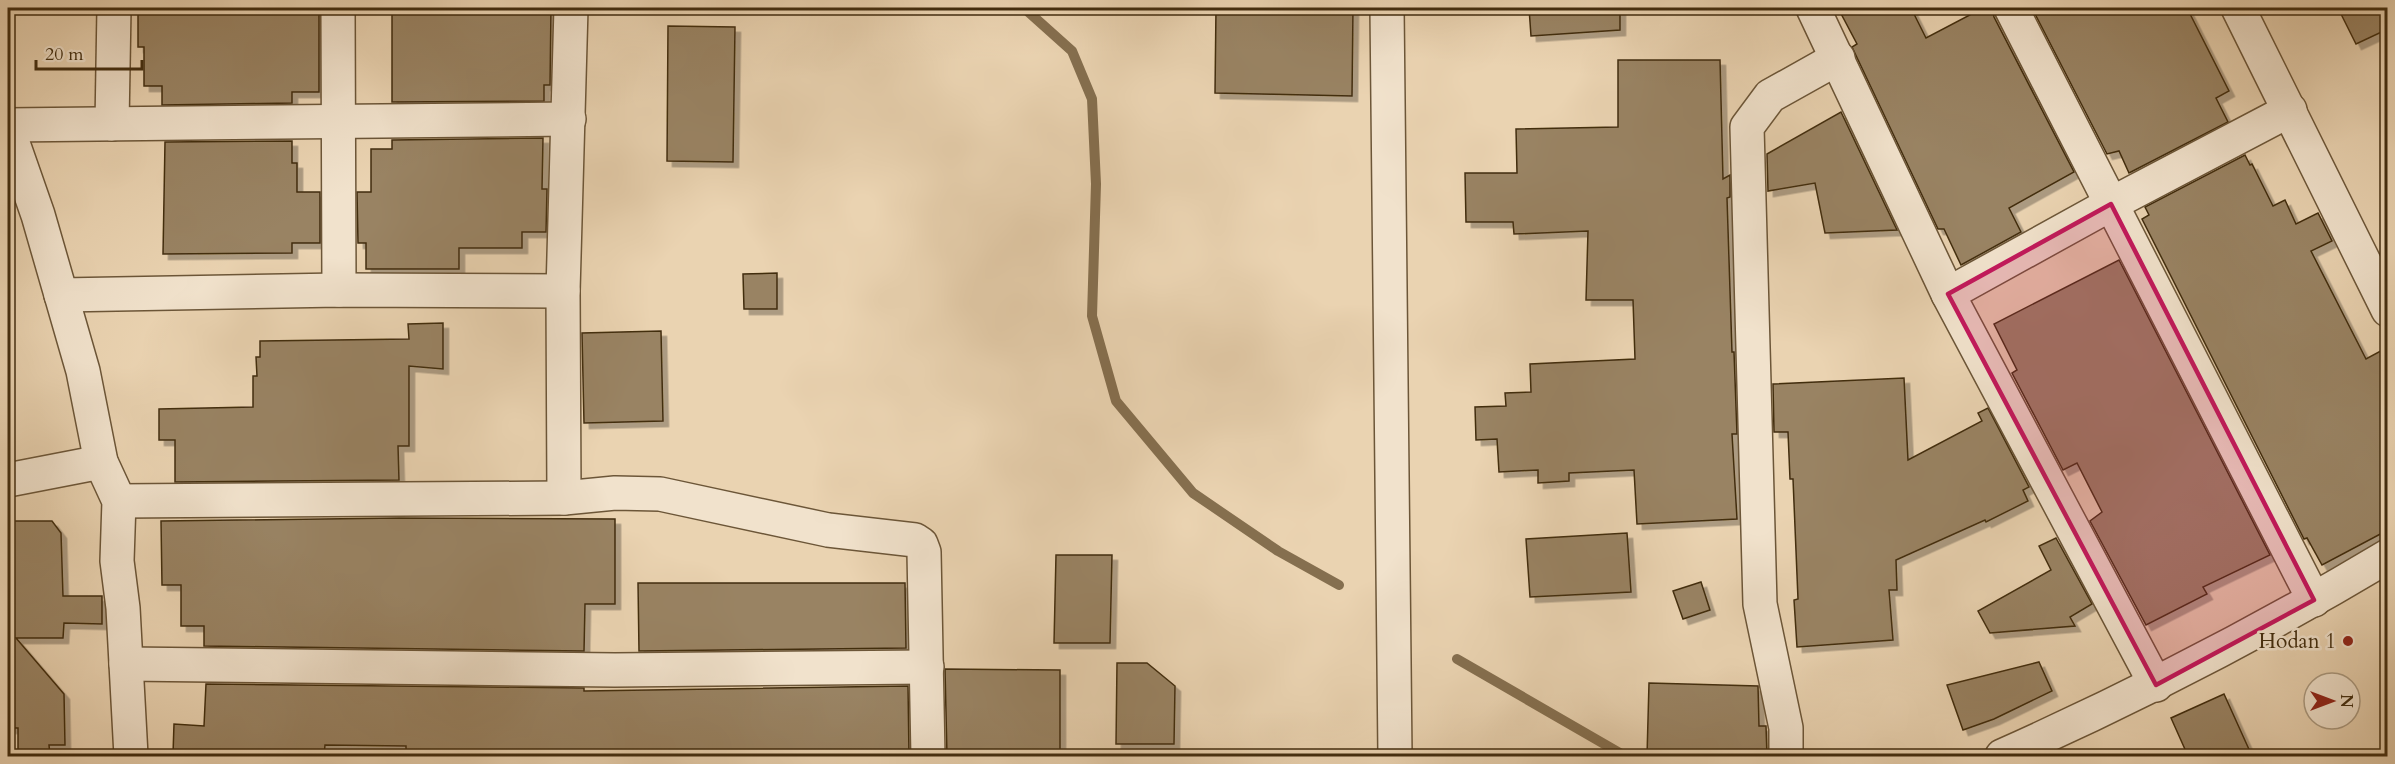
<svg xmlns="http://www.w3.org/2000/svg" width="2395" height="764" font-family="Cardo,serif">
<style>
.lines{fill:none;stroke-linecap:round;stroke-linejoin:round}
.stream{stroke:#856f4f;stroke-width:10}
.building{fill:#998363;stroke:#422d0f;stroke-width:1.5;filter:url(#shadow)}
.minor-casing{stroke:#6c5638;stroke-width:36}
.tertiary-casing{stroke:#6c5638;stroke-width:36}
.minor{stroke:#f1e2cc;stroke-width:33}
.tertiary{stroke:#f1e2cc;stroke-width:33}
.marked{fill:#c2185b;fill-opacity:0.2;stroke:#c2185b;stroke-width:4.5;stroke-linejoin:round}
.poi-dot{fill:#8f2418;stroke:#f1e2cc;stroke-width:2}
.labels{text-anchor:middle;stroke-width:5;stroke-linejoin:round;paint-order:stroke}
.poi-label{font-size:21px;fill:#422d0f;stroke:#f1e2cc;text-anchor:end}
</style>
<defs>
<filter id="shadow"><feDropShadow dx="5.5" dy="5.5" stdDeviation="0" flood-color="#0004"/></filter>
</defs>
<rect width="100%" height="100%" fill="#ead3b1"/>
<filter id="stains"><feTurbulence type="fractalNoise" baseFrequency=".00333" numOctaves="4"/><feColorMatrix values="0 0 0 0 .2 0 0 0 0 .09 0 0 0 0 .02 0 0 0 .5 -.17"/></filter>
<radialGradient id="worn" r=".72"><stop offset=".6" stop-color="#630" stop-opacity="0"/><stop offset="1" stop-color="#630" stop-opacity=".3"/></radialGradient>
<g class="lines">
<g class="stream">
<path d="M 1024,8 L 1072,51 L 1092,99 L 1096,184 L 1092,316 L 1116,401 L 1193,493 L 1278,551 L 1339,585"/>
<path d="M 1457,659 L 1625,756"/>
</g>
</g>
<g class="building">
<path d="M 138,8 L 319,8 L 319,92 L 292,92 L 292,103 L 162,105 L 162,86 L 144,86 L 144,47 L 138,47 Z"/>
<path d="M 392,8 L 551,8 L 550,85 L 544,85 L 544,101 L 392,102 Z"/>
<path d="M 1216,8 L 1353,8 L 1352,96 L 1215,93 Z"/>
<path d="M 1529,8 L 1620,8 L 1620,30 L 1531,36 Z"/>
<path d="M 1838,8 L 1911,8 L 1926,38 L 1983,8 L 1992,8 L 1994,17 L 2074,172 L 2009,208 L 2021,232 L 1961,265 L 1944,229 L 1938,229 L 1852,47 L 1857,44 Z"/>
<path d="M 2032,8 L 2187,8 L 2229,91 L 2216,98 L 2228,122 L 2129,173 L 2119,151 L 2107,154 Z"/>
<path d="M 2338,8 L 2388,8 L 2388,29 L 2356,44 Z"/>
<path d="M 668,26 L 735,27 L 733,162 L 667,161 Z"/>
<path d="M 1618,60 L 1720,60 L 1723,179 L 1730,175 L 1730,197 L 1727,198 L 1732,352 L 1734,352 L 1737,434 L 1732,434 L 1737,519 L 1637,524 L 1634,470 L 1569,473 L 1569,481 L 1538,483 L 1538,470 L 1499,472 L 1497,439 L 1476,440 L 1475,407 L 1506,406 L 1505,393 L 1531,392 L 1530,364 L 1635,359 L 1633,300 L 1586,300 L 1588,231 L 1514,234 L 1513,222 L 1466,222 L 1465,173 L 1517,173 L 1516,129 L 1618,127 Z"/>
<path d="M 1841,112 L 1897,230 L 1825,233 L 1815,183 L 1768,191 L 1767,154 Z"/>
<path d="M 543,138 L 542,189 L 547,189 L 546,232 L 522,232 L 522,248 L 459,248 L 459,269 L 366,269 L 366,243 L 358,243 L 357,192 L 371,192 L 371,149 L 392,149 L 392,140 Z"/>
<path d="M 292,141 L 292,163 L 297,163 L 297,192 L 320,192 L 320,243 L 292,243 L 292,253 L 163,254 L 165,142 Z"/>
<path d="M 2245,155 L 2250,165 L 2252,164 L 2273,206 L 2285,200 L 2296,224 L 2318,213 L 2332,241 L 2311,251 L 2366,359 L 2388,347 L 2388,530 L 2322,565 L 2307,538 L 2304,539 L 2142,219 L 2149,215 L 2145,207 Z"/>
<path d="M 2119,260 L 2270,555 L 2203,587 L 2207,594 L 2146,625 L 2090,521 L 2102,512 L 2077,463 L 2063,470 L 2012,373 L 2017,370 L 1994,324 Z"/>
<path d="M 777,273 L 777,309 L 744,309 L 743,274 Z"/>
<path d="M 443,323 L 443,369 L 409,366 L 409,446 L 398,446 L 399,480 L 175,482 L 175,440 L 159,440 L 159,409 L 253,407 L 253,376 L 257,376 L 256,357 L 260,357 L 260,341 L 409,339 L 408,324 Z"/>
<path d="M 661,331 L 663,421 L 584,423 L 582,333 Z"/>
<path d="M 1904,378 L 1908,460 L 1982,421 L 1978,413 L 1988,408 L 2029,487 L 2023,490 L 2028,501 L 1986,522 L 1985,520 L 1896,560 L 1897,590 L 1889,590 L 1893,640 L 1797,647 L 1794,600 L 1798,599 L 1793,479 L 1790,479 L 1788,432 L 1774,432 L 1773,384 Z"/>
<path d="M 399,518 L 615,519 L 615,604 L 585,604 L 584,651 L 204,646 L 204,626 L 181,626 L 181,585 L 162,585 L 161,521 Z"/>
<path d="M 8,521 L 52,521 L 61,533 L 63,596 L 102,596 L 102,624 L 64,623 L 63,638 L 16,638 L 64,694 L 65,745 L 49,745 L 50,756 L 18,756 L 18,728 L 10,728 L 8,596 L 10,596 L 11,554 L 8,555 Z"/>
<path d="M 1627,533 L 1631,592 L 1530,597 L 1526,539 Z"/>
<path d="M 2056,538 L 2092,604 L 2070,617 L 2075,626 L 1990,633 L 1978,611 L 2051,570 L 2039,546 Z"/>
<path d="M 1056,555 L 1112,555 L 1110,643 L 1054,643 Z"/>
<path d="M 1701,582 L 1710,610 L 1683,619 L 1673,591 Z"/>
<path d="M 638,583 L 905,583 L 906,648 L 639,651 Z"/>
<path d="M 2039,662 L 2052,691 L 1994,719 L 1963,730 L 1947,685 Z"/>
<path d="M 1117,663 L 1147,663 L 1175,686 L 1174,744 L 1116,744 Z"/>
<path d="M 945,669 L 1060,670 L 1060,756 L 947,756 Z"/>
<path d="M 1649,683 L 1758,686 L 1759,726 L 1766,726 L 1767,756 L 1647,756 Z"/>
<path d="M 206,684 L 584,688 L 584,691 L 908,686 L 909,756 L 406,756 L 406,746 L 325,745 L 324,756 L 173,754 L 174,724 L 204,726 Z"/>
<path d="M 2224,694 L 2252,756 L 2188,756 L 2171,718 Z"/>
</g>
<g class="lines">
<defs>
<g id="minor">
<path d="M 338,8 L 339,290"/>
<path d="M 1387,8 L 1395,756"/>
<path d="M 1813,8 L 1948,294 L 2156,685"/>
<path d="M 2011,8 L 2314,600"/>
<path d="M 2238,8 L 2388,310"/>
<path d="M 112,124 L 114,8"/>
<path d="M 8,125 L 569,119"/>
<path d="M 8,129 L 38,215 L 83,371 L 101,462 L 119,501 L 117,561 L 123,608 L 131,756"/>
<path d="M 563,291 L 564,498 L 615,493 L 660,494 L 828,530 L 915,540 L 921,544 L 924,552 L 928,756"/>
<path d="M 1948,294 L 2111,204 L 2290,110"/>
<path d="M 61,295 L 339,290 L 563,291 L 571,8"/>
<path d="M 8,480 L 101,462"/>
<path d="M 119,501 L 564,498"/>
<path d="M 126,664 L 615,670 L 927,667"/>
<path d="M 1786,756 L 1786,728 L 1760,604 L 1747,127 L 1770,96 L 1838,58"/>
</g>
<path id="tertiary" d="M 2002,756 C 2134,697 2263,631 2388,556"/>
</defs>
<use href="#minor" class="minor-casing"/>
<use href="#tertiary" class="tertiary-casing"/>
<use href="#minor" class="minor"/>
<use href="#tertiary" class="tertiary"/>
</g>
<path class="marked" d="M 2111,204 L 2314,600 L 2156,685 L 1948,294 Z"/>
<circle class="poi-dot" cx="2348" cy="641" r="6"/>
<g class="labels">
<g class="poi-label">
<text x="2336" y="648">Hodan 1</text>
</g>
</g>
<rect width="2395" height="764" fill="none" stroke="#ead3b1" stroke-width="30"/>
<rect x="9" y="9" width="2377" height="746" fill="none" stroke="#422d0f" stroke-width="3"/>
<rect x="15" y="15" width="2365" height="734" fill="none" stroke="#422d0f" stroke-width="1.5"/>
<g transform="translate(2332 701) rotate(90)"><circle r="28" fill="#f1e2cc" stroke="#ab9a80" stroke-width="1.5"/>
<path d="M0-4.5L10 22L0 15L-10 22Z" fill="#8f2418"/>
<text y="-9" font-size="16" font-weight="bold" text-anchor="middle" fill="#422d0f">N</text>
</g>
<path d="M36 60v9h106v-9" fill="none" stroke="#422d0f" stroke-width="3"/>
<text x="45" y="60" font-size="18" fill="#422d0f" stroke="#f1e2cc" stroke-width="4.5" paint-order="stroke">20 m</text>
<rect width="100%" height="100%" filter="url(#stains)"/>
<rect width="100%" height="100%" fill="url(#worn)"/>
</svg>
